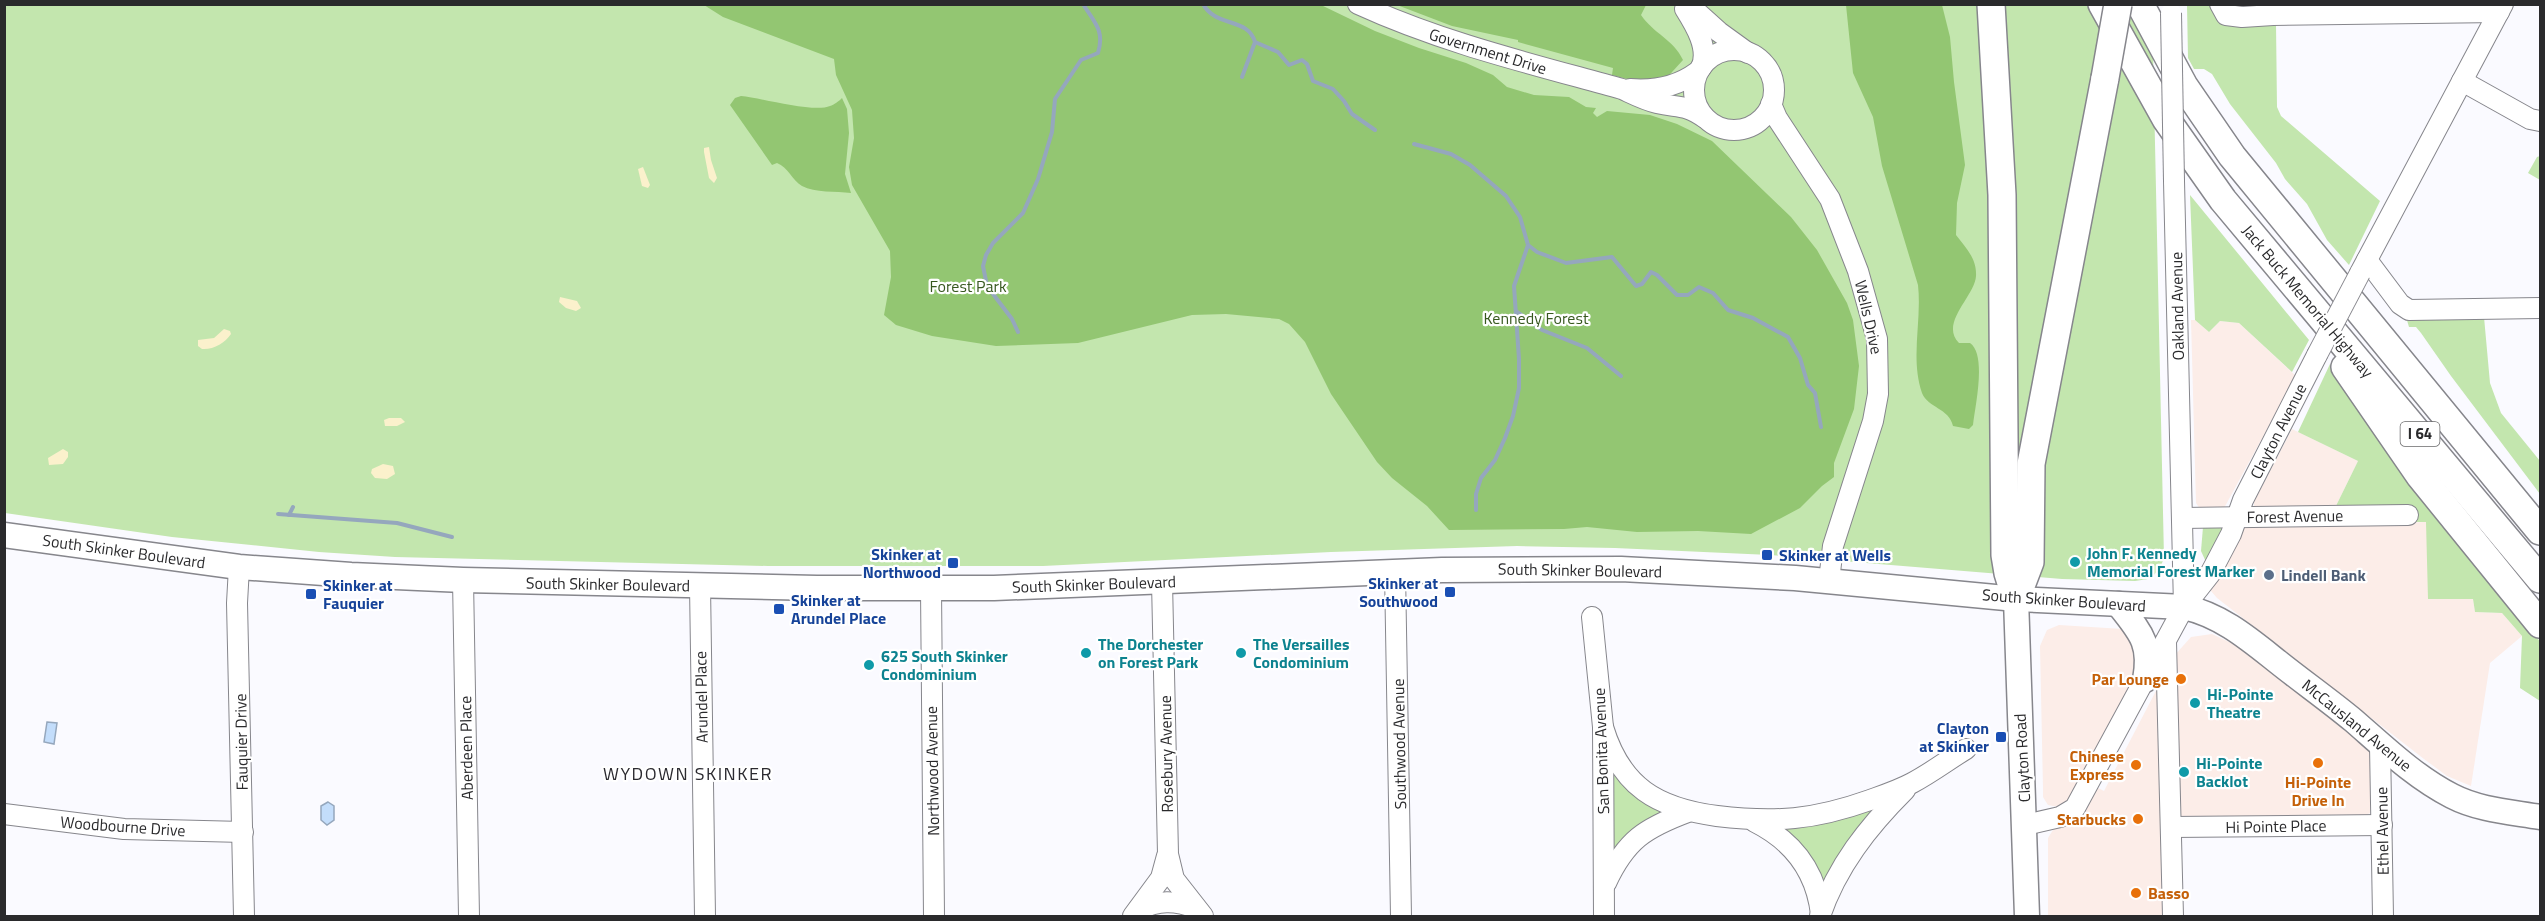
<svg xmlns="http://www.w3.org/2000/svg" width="2545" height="921" font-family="'Titillium Web',sans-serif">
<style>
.commercial{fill:#fcede8}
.green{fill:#c3e6ae}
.forest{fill:#93c672}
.sand{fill:#fbf1cc}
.water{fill:#c3ddfb;stroke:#95a7bd;stroke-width:1.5}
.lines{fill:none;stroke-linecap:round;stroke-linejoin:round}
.stream{stroke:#95a7bd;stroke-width:4}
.minor-casing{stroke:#86868c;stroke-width:22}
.major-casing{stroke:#86868c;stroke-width:27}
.highway-casing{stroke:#86868c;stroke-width:30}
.minor{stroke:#fff;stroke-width:20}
.major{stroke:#fff;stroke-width:24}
.highway{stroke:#fff;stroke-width:27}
.minor-bridge-casing{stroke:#86868c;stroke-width:22;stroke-linecap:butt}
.highway-bridge-casing{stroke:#86868c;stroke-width:30;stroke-linecap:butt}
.minor-bridge{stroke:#fff;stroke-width:20}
.highway-bridge{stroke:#fff;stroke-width:27}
.transit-dot{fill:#1a4fb4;stroke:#fff;stroke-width:2}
.culture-dot{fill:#0f9aa8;stroke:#fff;stroke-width:2}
.service-dot{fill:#5c6f8a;stroke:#fff;stroke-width:2}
.food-dot{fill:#e8710a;stroke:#fff;stroke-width:2}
.labels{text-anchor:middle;stroke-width:4.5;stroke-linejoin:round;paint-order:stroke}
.shield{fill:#fff;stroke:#6a6a6b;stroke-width:1.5}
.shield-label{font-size:15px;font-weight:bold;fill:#2a2a2c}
.street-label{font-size:16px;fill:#2a2a2c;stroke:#fff}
.park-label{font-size:16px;fill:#37581f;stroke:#fff}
.culture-label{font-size:16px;font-weight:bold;fill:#0d838f;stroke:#fff;text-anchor:start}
.transit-label{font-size:16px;font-weight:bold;fill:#164399;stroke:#fff;text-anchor:end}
.service-label{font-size:16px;font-weight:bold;fill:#4e5e75;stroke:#fff;text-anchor:start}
.food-label{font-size:16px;font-weight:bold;fill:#c56008;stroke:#fff;text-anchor:end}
.neighbourhood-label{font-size:18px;letter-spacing:1.5px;fill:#2b2a30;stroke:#fff}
</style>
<rect width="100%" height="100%" fill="#fafaff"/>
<g class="commercial">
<path d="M 2191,320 L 2195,320 L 2209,332 L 2220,321 L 2239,323 L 2296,376 L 2223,510 L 2200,509 L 2196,503 Z"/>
<path d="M 2292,429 L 2358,461 L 2334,510 L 2254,508 L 2254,502 Z"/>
<path d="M 2426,522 L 2473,599 L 2475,612 L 2502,613 L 2522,636 L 2490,663 L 2471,786 L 2447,776 L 2424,759 L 2217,598 L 2211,591 L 2211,587 L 2243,526 Z"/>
<path d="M 2059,625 L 2123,629 L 2143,662 L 2069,804 L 2063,808 L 2048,805 L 2043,797 L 2043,789 L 2040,646 L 2047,630 Z"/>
<path d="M 2212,634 L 2242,648 L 2367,745 L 2370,750 L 2370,813 L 2365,816 L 2177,818 L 2174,656 L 2191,637 Z"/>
<path d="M 2159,685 L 2168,916 L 2048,916 L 2048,838 L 2056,825 L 2096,787 L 2104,791 Z"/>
</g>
<g class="green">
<path d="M 4,5 L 2152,5 L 2164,558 L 2160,568 L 2153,576 L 2148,579 L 2135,581 L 2062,579 L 1770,555 L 1615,548 L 1517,546 L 1331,552 L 1043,566 L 768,566 L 395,557 L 319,552 L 172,537 L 5,513 Z"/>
<path d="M 2187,5 L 2213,5 L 2276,24 L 2277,107 L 2281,116 L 2380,201 L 2349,265 L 2327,240 L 2307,204 L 2285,179 L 2276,163 L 2230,104 L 2212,74 L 2204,69 L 2194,69 L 2188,58 Z"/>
<path d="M 2540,156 L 2540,180 L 2528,173 L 2537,157 Z"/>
<path d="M 2190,195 L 2309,340 L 2292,372 L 2239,323 L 2220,321 L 2209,332 L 2195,320 Z"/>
<path d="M 2406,317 L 2484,317 L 2490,383 L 2501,413 L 2540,461 L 2540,494 L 2451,376 L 2421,333 L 2416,327 L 2409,327 Z"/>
<path d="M 2330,364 L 2382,441 L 2520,612 L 2540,642 L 2540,701 L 2520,688 L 2522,636 L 2502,613 L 2475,612 L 2473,599 L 2428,599 L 2426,522 L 2413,522 L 2334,510 L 2358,461 L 2298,432 Z"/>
<path d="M 2225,526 L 2206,562 L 2201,551 L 2203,527 Z"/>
<path d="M 1614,765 L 1667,811 L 1646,821 L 1613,848 L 1611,792 Z"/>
<path d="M 1873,808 L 1824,886 L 1781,827 Z"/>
</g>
<g class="forest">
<path d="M 704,5 L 1321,5 L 1375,31 L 1419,48 L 1466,63 L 1493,75 L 1507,87 L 1534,95 L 1569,97 L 1586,107 L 1596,108 L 1593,113 L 1597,117 L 1607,111 L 1650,115 L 1677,124 L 1712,141 L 1791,217 L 1817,250 L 1847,303 L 1853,320 L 1859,366 L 1854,409 L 1834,463 L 1834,477 L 1822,486 L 1800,508 L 1751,534 L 1698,531 L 1637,532 L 1587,527 L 1564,529 L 1449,530 L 1427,506 L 1392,478 L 1377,462 L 1331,394 L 1305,342 L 1289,324 L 1279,319 L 1226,314 L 1192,315 L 1078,343 L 996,346 L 932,336 L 896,325 L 884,315 L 891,277 L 890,251 L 852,185 L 849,167 L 854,138 L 852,110 L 836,75 L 834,59 L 723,17 Z"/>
<path d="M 1397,5 L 1646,5 L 1641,15 C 1653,33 1674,40 1683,60 L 1662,83 L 1635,81 L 1612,75 L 1613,68 L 1518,42 L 1518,40 L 1452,26 Z"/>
<path d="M 1846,5 L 1942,5 L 1950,37 L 1954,82 L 1965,165 L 1957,203 L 1956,235 C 1965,247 1977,258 1976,276 C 1975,296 1939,323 1959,343 L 1970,343 C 1987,355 1975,406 1973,425 L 1969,429 L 1953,426 C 1949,408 1928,408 1922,393 C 1910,357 1922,322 1918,285 L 1882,166 L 1873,117 L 1853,73 Z"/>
<path d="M 741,96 C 762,98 814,113 830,106 C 834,105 839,101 842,98 L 847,109 L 849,133 L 845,174 L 851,193 C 836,191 815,193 802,186 C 792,180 788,167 777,163 L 772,165 L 730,105 L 735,98 Z"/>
</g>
<g class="sand">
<path d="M 709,147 L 711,160 L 717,178 L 714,183 L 709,178 L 704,152 L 704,148 Z"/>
<path d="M 643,167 L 650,185 L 648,188 L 642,186 L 638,169 Z"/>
<path d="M 560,297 L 577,301 L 581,308 L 576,311 L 566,308 L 559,302 Z"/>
<path d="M 224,329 L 230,331 L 231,334 C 225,343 213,350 202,349 L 198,346 L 198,340 L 214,338 Z"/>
<path d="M 389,418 L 401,418 L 405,422 L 397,426 L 385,426 L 384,420 Z"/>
<path d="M 63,449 L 68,452 L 68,457 L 63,464 L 49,465 L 48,458 Z"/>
<path d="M 383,464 L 393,466 L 395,474 L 387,479 L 375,478 L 371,473 L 372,469 Z"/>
</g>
<g class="water">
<path d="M 47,722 L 57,723 L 54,744 L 44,742 Z"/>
<path d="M 328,802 L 334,806 L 334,820 L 327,825 L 321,820 L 321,806 Z"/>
</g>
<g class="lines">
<g class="stream">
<path d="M 1203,4 C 1216,28 1248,17 1255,42 L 1278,52 L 1289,65 L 1302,60 L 1307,64 L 1313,81 L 1333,89 L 1344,101 L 1352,114 L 1375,130"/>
<path d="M 1242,77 L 1255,42"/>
<path d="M 1414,144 L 1451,154 L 1470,165 L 1506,196 L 1520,217 L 1528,245 L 1537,252 L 1566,263 L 1612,257 L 1636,286 L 1642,284 L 1651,272 L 1657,275 L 1677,295 L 1688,295 L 1699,287 L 1713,293 L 1728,310 L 1753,318 L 1788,337 L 1800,358 L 1808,385 L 1815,393 L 1821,427"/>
<path d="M 1516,311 L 1542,330 L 1587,348 L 1621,376"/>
<path d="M 1018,332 L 1012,319 L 987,286 L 983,266 L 986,255 L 993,243 L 1023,213 L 1038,179 L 1052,132 L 1055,99 L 1081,60 L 1098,53 C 1105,30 1094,22 1083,4"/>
<path d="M 1476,510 L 1476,494 L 1481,478 L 1495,460 L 1505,438 L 1513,416 L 1519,388 L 1519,359 L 1514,286 L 1528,245"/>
<path d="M 278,514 L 397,523 L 452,537"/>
<path d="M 289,515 L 293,507"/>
</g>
<defs>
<g id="minor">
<path d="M 1358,4 C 1443,43 1532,64 1622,89 C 1633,94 1644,100 1657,103 C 1679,108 1685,104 1705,118"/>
<path d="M 1688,4 L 1719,32 L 1748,53"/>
<path d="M 2220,4 L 2226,15 L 2242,17 L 2273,15 L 2499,12 L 2496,4"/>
<path d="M 1685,9 C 1695,25 1710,49 1701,68"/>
<circle cx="1734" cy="90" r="40"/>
<path d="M 2462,81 L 2530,119 L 2540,121"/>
<path d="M 1630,89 C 1654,91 1678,86 1697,72"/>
<path d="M 1771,104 L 1777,118 L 1830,199 L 1858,271 L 1877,339 L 1878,394 L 1873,421 L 1833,546 L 1829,581"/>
<path d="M 2174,181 L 2184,607"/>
<path d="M 2367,260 L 2400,304 L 2409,310 L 2540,308"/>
<path d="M 2360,273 L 2503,4"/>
<path d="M 2182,518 L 2408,515"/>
<path d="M 239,567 L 237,603 L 244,916"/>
<path d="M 1395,572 L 1401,916"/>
<path d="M 463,580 L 469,916"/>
<path d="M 1162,582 L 1168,854 L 1174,879 L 1203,916"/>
<path d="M 700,586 L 705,916"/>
<path d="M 931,589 L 934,916"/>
<path d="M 1592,617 L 1603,727 L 1604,916"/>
<path d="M 2166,642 L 2173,916"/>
<path d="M 1603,727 C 1621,787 1657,808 1717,816 C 1775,823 1814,820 1870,800 C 1884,795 1899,790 1912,783 C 1931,773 1948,760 1966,749"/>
<path d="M 2380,746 L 2383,916"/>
<path d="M 4,814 L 124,829 L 243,832"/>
<path d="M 1755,822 C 1793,841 1816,871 1821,914"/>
<path d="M 2025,825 L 2060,817 L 2075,808 L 2184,607 L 2210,574 L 2231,534 L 2243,500 L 2317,355"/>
<path d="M 2171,827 L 2382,825"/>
<path d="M 1606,883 C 1626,840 1645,828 1688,812"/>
<path d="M 1138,910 C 1159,900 1174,900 1196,908"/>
<path d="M 1133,916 L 1161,878 L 1167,856"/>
<path d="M 1820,916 C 1837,866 1868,827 1905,790"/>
</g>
<g id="major">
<path d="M 4,535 L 239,567 L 351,575 L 463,580 L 817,588 L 994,588 L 1442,570 L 1621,569 L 1795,578 L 2016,599 L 2184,607 C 2221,615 2249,639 2278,662 C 2303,682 2330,701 2354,721 C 2385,748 2415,777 2452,796 C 2479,810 2511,812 2540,817"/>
<path d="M 2016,599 L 2027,916"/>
<path d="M 2118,604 C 2140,632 2152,643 2145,680"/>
</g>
<g id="highway">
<path d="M 1991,4 L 2002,195 L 2005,555 L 2008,573 L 2016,599"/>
<path d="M 2102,4 L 2166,119 L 2223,200 L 2540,579"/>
<path d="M 2140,4 L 2184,86 L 2232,156 L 2540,531"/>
<path d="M 2345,367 L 2420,476 L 2540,624"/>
<path d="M 2016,599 L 2030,562 L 2031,464 L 2105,78"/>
</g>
</defs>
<use href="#minor" class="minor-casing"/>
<use href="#major" class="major-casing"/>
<use href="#highway" class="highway-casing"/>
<use href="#minor" class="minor"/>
<use href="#major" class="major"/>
<use href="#highway" class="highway"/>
<defs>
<g id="minor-bridge">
<path d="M 2171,13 L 2174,181"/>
<path d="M 2317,355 L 2360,273"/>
</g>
<path id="highway-bridge" d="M 2105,78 L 2118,4"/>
</defs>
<use href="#minor-bridge" class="minor-bridge-casing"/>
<use href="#highway-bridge" class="highway-bridge-casing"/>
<use href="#minor-bridge" class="minor-bridge"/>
<use href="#highway-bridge" class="highway-bridge"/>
</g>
<g class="transit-dot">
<rect x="1761" y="549" width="12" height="12" rx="3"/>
<rect x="947" y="557" width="12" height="12" rx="3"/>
<rect x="1444" y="586" width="12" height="12" rx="3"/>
<rect x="305" y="588" width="12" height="12" rx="3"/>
<rect x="773" y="603" width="12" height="12" rx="3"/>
<rect x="1995" y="731" width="12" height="12" rx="3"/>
</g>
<g class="culture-dot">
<circle cx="2075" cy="562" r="6"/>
<circle cx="1086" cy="653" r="6"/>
<circle cx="1241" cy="653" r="6"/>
<circle cx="869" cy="665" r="6"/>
<circle cx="2195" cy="703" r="6"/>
<circle cx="2184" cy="772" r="6"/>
</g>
<circle class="service-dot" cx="2269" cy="575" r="6"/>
<g class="food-dot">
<circle cx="2181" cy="679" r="6"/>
<circle cx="2318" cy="763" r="6"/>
<circle cx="2136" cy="765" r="6"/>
<circle cx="2138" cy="819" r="6"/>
<circle cx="2136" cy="893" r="6"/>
</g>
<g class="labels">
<rect class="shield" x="2400.5" y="422" width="39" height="24" rx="4.5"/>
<g class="shield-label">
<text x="2420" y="439">I 64</text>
</g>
<g class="street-label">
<text transform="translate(1488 51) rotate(17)" y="6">Government Drive</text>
<text transform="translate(2308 301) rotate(50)" y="6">Jack Buck Memorial Highway</text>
<text transform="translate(2177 306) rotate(-91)" y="6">Oakland Avenue</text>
<text transform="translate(1869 317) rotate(77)" y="6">Wells Drive</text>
<text transform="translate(2278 431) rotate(-63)" y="6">Clayton Avenue</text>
<text transform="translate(2295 516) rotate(-1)" y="6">Forest Avenue</text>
<text transform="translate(124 551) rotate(8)" y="6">South Skinker Boulevard</text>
<text transform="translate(1580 570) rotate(1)" y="6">South Skinker Boulevard</text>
<text transform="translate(608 584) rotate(1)" y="6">South Skinker Boulevard</text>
<text transform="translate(1094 584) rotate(-2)" y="6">South Skinker Boulevard</text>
<text transform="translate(2064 600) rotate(4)" y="6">South Skinker Boulevard</text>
<text transform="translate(701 697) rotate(-91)" y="6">Arundel Place</text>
<text transform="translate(2357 725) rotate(39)" y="6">McCausland Avenue</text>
<text transform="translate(241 742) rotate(-91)" y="6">Fauquier Drive</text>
<text transform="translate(1399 744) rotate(-91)" y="6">Southwood Avenue</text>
<text transform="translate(466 748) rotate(-91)" y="6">Aberdeen Place</text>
<text transform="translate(1601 751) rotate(-92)" y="6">San Bonita Avenue</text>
<text transform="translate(1166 754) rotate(-91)" y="6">Rosebury Avenue</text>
<text transform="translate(2022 758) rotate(-93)" y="6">Clayton Road</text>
<text transform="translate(932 771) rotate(-91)" y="6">Northwood Avenue</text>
<text transform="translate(123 826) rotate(4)" y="6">Woodbourne Drive</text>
<text transform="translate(2276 826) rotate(-1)" y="6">Hi Pointe Place</text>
<text transform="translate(2382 831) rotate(-91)" y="6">Ethel Avenue</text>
</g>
<g class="park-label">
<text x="968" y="292">Forest Park</text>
<text x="1536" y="324">Kennedy Forest</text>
</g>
<g class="culture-label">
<text x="2087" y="559">John F. Kennedy<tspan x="2087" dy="18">Memorial Forest Marker</tspan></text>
<text x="1098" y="650">The Dorchester<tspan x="1098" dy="18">on Forest Park</tspan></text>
<text x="1253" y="650">The Versailles<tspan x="1253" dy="18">Condominium</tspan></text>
<text x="881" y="662">625 South Skinker<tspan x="881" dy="18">Condominium</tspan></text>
<text x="2207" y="700">Hi-Pointe<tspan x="2207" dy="18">Theatre</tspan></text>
<text x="2196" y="769">Hi-Pointe<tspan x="2196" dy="18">Backlot</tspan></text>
</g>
<g class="transit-label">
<text x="941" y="560">Skinker at<tspan x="941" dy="18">Northwood</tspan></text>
<text x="1779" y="561" text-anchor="start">Skinker at Wells</text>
<text x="1438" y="589">Skinker at<tspan x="1438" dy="18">Southwood</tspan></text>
<text x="323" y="591" text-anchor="start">Skinker at<tspan x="323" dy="18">Fauquier</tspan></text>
<text x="791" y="606" text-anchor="start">Skinker at<tspan x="791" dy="18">Arundel Place</tspan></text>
<text x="1989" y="734">Clayton<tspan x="1989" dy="18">at Skinker</tspan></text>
</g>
<g class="service-label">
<text x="2281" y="581">Lindell Bank</text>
</g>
<g class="food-label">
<text x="2169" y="685">Par Lounge</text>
<text x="2124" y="762">Chinese<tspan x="2124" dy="18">Express</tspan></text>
<text x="2318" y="788" text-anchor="middle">Hi-Pointe<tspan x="2318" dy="18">Drive In</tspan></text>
<text x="2126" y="825">Starbucks</text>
<text x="2148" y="899" text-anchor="start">Basso</text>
</g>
<g class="neighbourhood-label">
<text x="688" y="780">WYDOWN SKINKER</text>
</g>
</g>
<rect width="2545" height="921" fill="none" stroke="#2a2a2c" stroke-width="12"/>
</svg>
